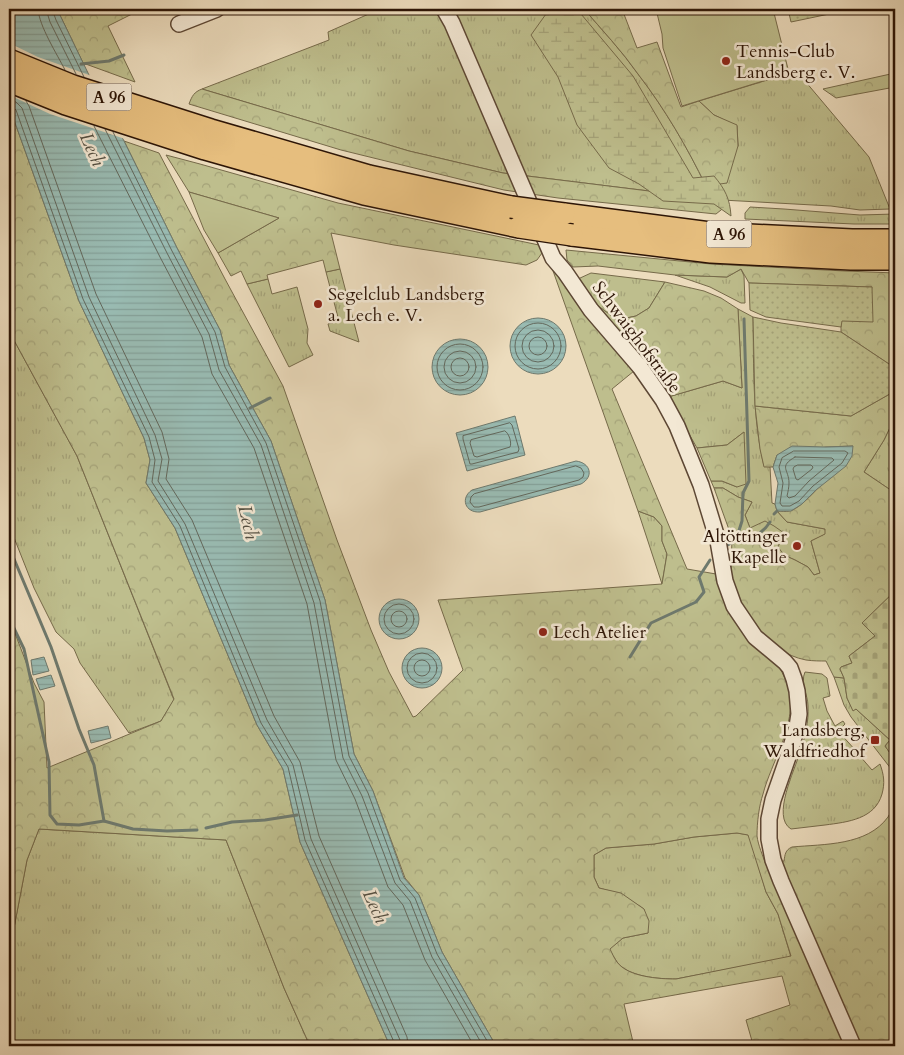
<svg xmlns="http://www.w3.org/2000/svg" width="904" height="1055" font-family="Cardo,serif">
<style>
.grass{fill:url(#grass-tufts);stroke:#766a4a}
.forest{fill:url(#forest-crowns);stroke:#766a4a;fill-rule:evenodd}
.wetland{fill:url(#wetland-marsh);stroke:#766a4a}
.cemetery{fill:url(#cemetery-stones);stroke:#766a4a}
.garden{fill:url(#garden-dots);stroke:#766a4a}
.pitch{fill:#bebe8d;stroke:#766a4a}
.water{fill:url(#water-rules);stroke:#6e796d}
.pier{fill:#ecdcbd}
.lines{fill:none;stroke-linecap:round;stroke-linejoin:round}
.shore{stroke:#63685c;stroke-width:1}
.stream{stroke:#6e796d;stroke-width:3}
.minor-casing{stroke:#5d4734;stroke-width:18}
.highway-casing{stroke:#2d1506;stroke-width:24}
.minor{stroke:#f3e8d4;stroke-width:15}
.highway{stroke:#e6be7e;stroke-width:21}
.highway-bridge-casing{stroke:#2d1506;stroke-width:24;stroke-linecap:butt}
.highway-bridge{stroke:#e6be7e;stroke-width:21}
.poi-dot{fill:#8f2418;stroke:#f3e8d4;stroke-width:2}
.labels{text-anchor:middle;stroke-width:5;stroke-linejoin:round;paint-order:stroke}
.shield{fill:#f3e8d4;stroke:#685444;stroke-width:1}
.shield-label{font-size:16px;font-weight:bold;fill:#2d1506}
.poi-label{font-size:18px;fill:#2d1506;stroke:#f3e8d4;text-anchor:start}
.street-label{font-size:18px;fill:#2d1506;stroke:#f3e8d4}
.water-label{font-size:19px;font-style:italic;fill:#534f42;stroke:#f3e8d4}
</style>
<defs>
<pattern id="grass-tufts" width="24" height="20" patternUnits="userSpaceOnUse" patternTransform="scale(1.25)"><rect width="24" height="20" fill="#bebe8d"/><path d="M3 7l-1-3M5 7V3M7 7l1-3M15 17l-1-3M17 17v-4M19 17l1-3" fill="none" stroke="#a4a278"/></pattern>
<pattern id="forest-crowns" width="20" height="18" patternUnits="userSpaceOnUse" patternTransform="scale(1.25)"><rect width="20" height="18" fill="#bebe8d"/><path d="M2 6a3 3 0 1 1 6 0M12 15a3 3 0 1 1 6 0" fill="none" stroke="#a4a278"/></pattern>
<pattern id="wetland-marsh" width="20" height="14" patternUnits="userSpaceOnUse" patternTransform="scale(1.25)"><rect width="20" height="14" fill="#bebe8d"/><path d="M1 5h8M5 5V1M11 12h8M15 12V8" fill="none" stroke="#a4a278"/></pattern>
<pattern id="cemetery-stones" width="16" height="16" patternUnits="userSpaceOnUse" patternTransform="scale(1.25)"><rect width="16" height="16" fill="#bebe8d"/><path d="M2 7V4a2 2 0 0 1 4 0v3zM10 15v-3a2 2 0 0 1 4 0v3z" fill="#a4a278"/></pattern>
<pattern id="garden-dots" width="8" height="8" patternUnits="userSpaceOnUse" patternTransform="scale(1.25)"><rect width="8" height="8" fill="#bebe8d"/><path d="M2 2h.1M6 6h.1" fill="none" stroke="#a4a278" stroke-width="1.8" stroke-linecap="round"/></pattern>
<pattern id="water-rules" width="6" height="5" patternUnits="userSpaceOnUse" patternTransform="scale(1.25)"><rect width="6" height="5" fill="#99bbb2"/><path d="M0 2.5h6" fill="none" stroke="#84a098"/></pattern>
</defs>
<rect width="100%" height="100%" fill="#ecdcbd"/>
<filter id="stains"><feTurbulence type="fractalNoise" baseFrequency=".004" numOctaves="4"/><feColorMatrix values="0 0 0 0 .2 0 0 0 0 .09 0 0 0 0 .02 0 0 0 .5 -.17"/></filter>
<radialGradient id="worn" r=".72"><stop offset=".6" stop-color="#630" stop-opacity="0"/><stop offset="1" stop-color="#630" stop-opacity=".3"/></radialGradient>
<g class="grass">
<path d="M 380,9 L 552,9 L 558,19 L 584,9 C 602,30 622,51 638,74 C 665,109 687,147 706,186 L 738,146 L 737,126 L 714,115 L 699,101 L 800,70 L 805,81 L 869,157 L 890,209 L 860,210 L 831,206 L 722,200 L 503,173 L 409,151 L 202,89 L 329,40 L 328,32 Z"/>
<path d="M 750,207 L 784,209 L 860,215 L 895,214 L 895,224 L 854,224 L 745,219 L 745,213 Z"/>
<path d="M 340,269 L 359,342 L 330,331 L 328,324 L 339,321 L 326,272 Z"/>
<path d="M 741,269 L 744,276 L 745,303 L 741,303 L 710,287 L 675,275 L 727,277 Z"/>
<path d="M 591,273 L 665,282 L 649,308 L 636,316 L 617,320 L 597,305 L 578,279 Z"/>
<path d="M 268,279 L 272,294 L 297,287 L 308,329 L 307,343 L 313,355 L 289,367 L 247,284 Z"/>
<path d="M 738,309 L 753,317 C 754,367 752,417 764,466 L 770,467 L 772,503 L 775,504 L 777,511 L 787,522 L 825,529 L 826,534 L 811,541 L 820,573 L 814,575 L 808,567 L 795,560 L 784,555 L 777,547 L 750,528 L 745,515 L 752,502 L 738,497 L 723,488 L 714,488 L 711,481 L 722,481 L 737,487 L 744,432 L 727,445 L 697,448 L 668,397 L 723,381 L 742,388 Z"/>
<path d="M 9,331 L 77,456 L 174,700 L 161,721 L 129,733 L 80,663 L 74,649 L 56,632 L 34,588 L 9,525 Z"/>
<path d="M 895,417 L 895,493 L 864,472 L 884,440 Z"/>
<path d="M 638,511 L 654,517 L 662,526 L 662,541 L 667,554 L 662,584 Z"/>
<path d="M 805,672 L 822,674 L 827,678 L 830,696 L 823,698 L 827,711 L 835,726 L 843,721 L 845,724 L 838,731 L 857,752 L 864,746 L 866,749 L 859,755 L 872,770 L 880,764 C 884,775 885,783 882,794 C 875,819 848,822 825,825 C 814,826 802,828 791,829 C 771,817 795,770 800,752 C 805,738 809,721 808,706 C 808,695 800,683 805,672 Z"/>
<path d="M 834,677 L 844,678 L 847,698 L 853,710 L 856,709 L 890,740 L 885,746 L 895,760 L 895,774 L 851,717 L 844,705 Z"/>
<path d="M 39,829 L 226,840 L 284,988 L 310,1046 L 9,1046 L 9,954 L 27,860 Z"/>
<path d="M 737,833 L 749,835 L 766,892 L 778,914 L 791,957 L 676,979 C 659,979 628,977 617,962 C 614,958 612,953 609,949 L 623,938 L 648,933 L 644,909 L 621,894 L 599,888 L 594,877 L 594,855 L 606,848 L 654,844 L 694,837 Z"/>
</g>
<g class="forest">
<path d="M 57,9 L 142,9 L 108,26 L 135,82 L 83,63 Z"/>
<path d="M 584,9 L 622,9 L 637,48 L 657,42 L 681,107 L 699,101 L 714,115 L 737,125 L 738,146 L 727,183 L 706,186 C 687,147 665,109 638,74 C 622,51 602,30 584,9 Z"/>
<path d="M 895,73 L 895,87 L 836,98 L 823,89 Z"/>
<path d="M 202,89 L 409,151 L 503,173 L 722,200 L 726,206 L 716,214 L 558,198 L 504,190 L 341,150 L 189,104 C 192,96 194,92 202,89 Z"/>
<path d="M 9,106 L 79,301 L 144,438 L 150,460 L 146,483 L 175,528 L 257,725 L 283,769 L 300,842 L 390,1046 L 310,1046 L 284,988 L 226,840 L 39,829 L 27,860 L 9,954 L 9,621 L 13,628 L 34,683 L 44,702 L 47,768 L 161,721 L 174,699 L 77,456 L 9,331 Z"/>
<path d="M 124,141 L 159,153 L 225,279 L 283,386 L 337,540 L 371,630 L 389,672 L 413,717 L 416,716 L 463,670 L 438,600 L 662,584 L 667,554 L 662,541 L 662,526 L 654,517 L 638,511 L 552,268 L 634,371 L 612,389 L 687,569 L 716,574 L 719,581 L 779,666 C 783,674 787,682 789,691 C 797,724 771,763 763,794 C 759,806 757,822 757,836 C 758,845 763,856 766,865 L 784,861 C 785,855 785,850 792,847 C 824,844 867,846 888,817 C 891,812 893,807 895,802 L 895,1046 L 725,1046 L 752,1041 L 746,1020 L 790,1005 L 782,976 L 624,1004 L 634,1046 L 496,1046 L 442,952 L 419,895 L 405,878 L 373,791 L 354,754 L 325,600 L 271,441 L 229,365 L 220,330 L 177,248 ZM 737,833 L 748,835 L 766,892 L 778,914 L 791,956 L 676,979 C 659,979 628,977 617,962 C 614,958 612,953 610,949 L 623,938 L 648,933 L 649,921 L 644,909 L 621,893 L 599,888 L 594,877 L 594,855 L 606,848 L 654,844 L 694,837 Z"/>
<path d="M 166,155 L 200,164 L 338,203 L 539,245 L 542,253 L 537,260 L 526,265 L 394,245 L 331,233 L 340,269 L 326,272 L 323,260 L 267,275 L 268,279 L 247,284 L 241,271 L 231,276 L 218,253 L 279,218 L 189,192 Z"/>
<path d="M 566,250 L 711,264 L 845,271 L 895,273 L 895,368 L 841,332 L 841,321 L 872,287 L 749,283 L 741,269 L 727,277 L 675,275 L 598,266 L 573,267 L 567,260 Z"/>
<path d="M 665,282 L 704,291 L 721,298 L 738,309 L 742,388 L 723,381 L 668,397 L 597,305 L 617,320 L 636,316 L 649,308 Z"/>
<path d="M 895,391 L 895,417 L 884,440 L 864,472 L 895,493 L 895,591 L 863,622 L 875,636 L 849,656 L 852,663 L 841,667 L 840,669 L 844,678 L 834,677 L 826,661 C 820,661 813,661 806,660 C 764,652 743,610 728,573 L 731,571 L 732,538 L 714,488 L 723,488 L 738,497 L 752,502 L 745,515 L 750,528 L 765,521 L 774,526 L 784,533 L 778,547 L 784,555 L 795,560 L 808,567 L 814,575 L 820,573 L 811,541 L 825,534 L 825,529 L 787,522 L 777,511 C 781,511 786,512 789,511 C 805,509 842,459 853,446 L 826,447 L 777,455 L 773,467 L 764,467 L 760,449 L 755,406 L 851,416 Z"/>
<path d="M 744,432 L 746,484 L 737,487 L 722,481 L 711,481 L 697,448 L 727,445 Z"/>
</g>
<path class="wetland" d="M 546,14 L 581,14 L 633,76 L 693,178 L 714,176 C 725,189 730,199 731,216 L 714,204 L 663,201 L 639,184 L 609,168 L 577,125 L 558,77 L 531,35 Z"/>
<path class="cemetery" d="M 895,591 L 895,760 L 885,746 L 890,740 L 856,709 L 853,711 L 847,698 L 844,678 L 840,669 L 841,667 L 852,663 L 849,656 L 875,636 L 862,623 Z"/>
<g class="garden">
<path d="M 788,9 L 853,9 L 791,22 Z"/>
<path d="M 749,283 L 872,287 L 873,322 L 842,321 L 841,327 L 766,317 L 750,310 Z"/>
<path d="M 753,317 L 781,323 L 841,332 L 895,368 L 895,391 L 851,416 L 755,406 Z"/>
</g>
<g class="pitch">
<path d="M 656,9 L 768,9 L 769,14 L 774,13 L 789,73 L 682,106 L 663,48 L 662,34 Z"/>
<path d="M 189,192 L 279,218 L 218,253 L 204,230 Z"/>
</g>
<g class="water">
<path d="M 9,9 L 57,9 L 89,75 L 124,141 L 177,248 L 220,330 L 229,365 L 271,441 L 325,600 L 354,754 L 373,791 L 404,878 L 419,895 L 442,952 L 496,1046 L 390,1046 L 300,842 L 283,769 L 257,725 L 175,528 L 146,483 L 150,460 L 144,438 L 79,301 L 9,106 Z"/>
<circle cx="538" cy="346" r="28"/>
<circle cx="460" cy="367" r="28"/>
<path d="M 515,416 L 525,455 L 467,471 L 456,433 Z"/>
<path d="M 792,446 L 826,447 L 853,446 L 852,456 L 846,466 L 816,490 L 802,504 L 791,511 L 777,511 L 775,504 L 778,483 L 773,467 L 777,455 Z"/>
<path d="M 576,461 C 591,463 594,477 581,484 L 480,512 C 465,513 460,498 472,490 Z"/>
<circle cx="399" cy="619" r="20"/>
<circle cx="422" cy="668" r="20"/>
<path d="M 44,657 L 49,671 L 33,675 L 31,660 Z"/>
<path d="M 51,675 L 55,686 L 40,690 L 36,679 Z"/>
<path d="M 108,726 L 111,738 L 91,743 L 88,731 Z"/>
</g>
<path class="pier" d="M 9,43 L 38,57 L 92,76 L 125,139 L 50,114 L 9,95 Z"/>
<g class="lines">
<g class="shore">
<path d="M 38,9 C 39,26 57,54 65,70"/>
<path d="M 46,9 L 50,22 L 76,74"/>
<path d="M 52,9 L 56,20 L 84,77"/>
<path d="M 9,100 L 16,102 L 22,108 L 89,297 L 155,435 L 162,459 L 158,481 L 185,524 L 267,720 L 293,765 L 311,839 L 400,1040 L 401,1046"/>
<path d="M 26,101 L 29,106 L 96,294 L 162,432 L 169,459 L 166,479 L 192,520 L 274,716 L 300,762 L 319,836 L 407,1037 L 408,1046"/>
<path d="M 9,107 L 13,107 L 16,110 L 83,299 L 149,437 L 155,460 L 152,482 L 180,526 L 261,723 L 288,767 L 305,840 L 394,1042 L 394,1046"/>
<path d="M 94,126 L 160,257 L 202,337 L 212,374 L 254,448 L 307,604 L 336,760 L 355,799 L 388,887 L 403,905 L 425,960 L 474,1046"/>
<path d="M 105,129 L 167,253 L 209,334 L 219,370 L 261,445 L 314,603 L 343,758 L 362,796 L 395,883 L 410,901 L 432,957 L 483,1046"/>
<path d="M 113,132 L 172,251 L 215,332 L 225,367 L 266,443 L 320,601 L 349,756 L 368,793 L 400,880 L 415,898 L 437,954 L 490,1046"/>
<circle cx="538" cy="346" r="23"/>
<circle cx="538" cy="346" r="16"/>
<circle cx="538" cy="346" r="9"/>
<circle cx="460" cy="367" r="23"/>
<circle cx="460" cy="367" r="16"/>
<circle cx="460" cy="367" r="9"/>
<path d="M 510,423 L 512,425 L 519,449 L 518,452 L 472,464 L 470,464 L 463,439 L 463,436 Z"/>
<path d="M 505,431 C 509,433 512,443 510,447 L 477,457 L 474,456 L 470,443 L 471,440 Z"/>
<path d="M 794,451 L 845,451 L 848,453 L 842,463 L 813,486 L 799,501 L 790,506 L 782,506 L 780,503 L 783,483 L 779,467 L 782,458 Z"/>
<path d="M 795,457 L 832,458 L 834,460 L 809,481 L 795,496 L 789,498 L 787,496 C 788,492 789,487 789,483 C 789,469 778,467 795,457 Z"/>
<path d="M 798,465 L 811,465 L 813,467 L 812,469 L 798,480 L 796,479 L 793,469 L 794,467 Z"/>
<path d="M 576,466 L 581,468 L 584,473 L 583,477 L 579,480 L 479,507 L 474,507 L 470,502 L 471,497 L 474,494 Z"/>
<circle cx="399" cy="619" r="15"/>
<circle cx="399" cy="619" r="8"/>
<circle cx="422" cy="668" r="15"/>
<circle cx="422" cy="668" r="8"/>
</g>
<g class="stream">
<path d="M 81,64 L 109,61 L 124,55"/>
<path d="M 250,408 L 270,398"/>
<path d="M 774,514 L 777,511"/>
<path d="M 736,540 C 752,537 761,536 770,522"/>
<path d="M 726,546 L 736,540 L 742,521 L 743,493 L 749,481 L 744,319"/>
<path d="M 9,547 L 51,647 L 79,729 L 94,765 L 104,821 L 133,829 L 167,831 L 197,830"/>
<path d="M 9,618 L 24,649 L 49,762 L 50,815 L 57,824 L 79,825 L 104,821"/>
<path d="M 630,657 L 651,623 L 696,602 L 704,592 L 699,577 L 710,560"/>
<path d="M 206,828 L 232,822 L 265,820 L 297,815"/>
</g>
<defs>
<g id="minor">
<path d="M 444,9 L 452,23 L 553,258 L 565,272 L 591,310 L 640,367 L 663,400 L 677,426 L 701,485 L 718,541 L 725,581 L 734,606 L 755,637 L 785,662 L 790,668 L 794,679 L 797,691 L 799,714 L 797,727 L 788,757 L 773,800 L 769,819 L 769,839 L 773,860 L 781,881 L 853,1046"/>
<path d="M 179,24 L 217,9"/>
</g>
<g id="highway">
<path d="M 9,60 L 73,86 L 211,130 L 369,176 L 511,207"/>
<path d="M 9,81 L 66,104 L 205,149 L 364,194 L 519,227"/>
<path d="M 564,214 L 710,233 L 852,240 L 895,240"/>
<path d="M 572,235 L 711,252 L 851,259 L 895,259"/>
</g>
</defs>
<use href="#minor" class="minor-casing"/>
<use href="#highway" class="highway-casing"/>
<use href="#minor" class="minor"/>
<use href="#highway" class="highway"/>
<defs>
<g id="highway-bridge">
<path d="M 511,207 L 564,214"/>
<path d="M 519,227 L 572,235"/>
</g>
</defs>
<use href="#highway-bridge" class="highway-bridge-casing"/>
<use href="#highway-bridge" class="highway-bridge"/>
</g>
<g class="poi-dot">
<circle cx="726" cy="61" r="5"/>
<circle cx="318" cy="304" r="5"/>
<circle cx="797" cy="546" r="5"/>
<circle cx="543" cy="632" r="5"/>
<rect x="870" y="735" width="10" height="10" rx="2.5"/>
</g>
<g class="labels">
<g class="shield">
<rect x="86.5" y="83.5" width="45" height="27" rx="4"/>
<rect x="706.5" y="220.5" width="45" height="27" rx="4"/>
</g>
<g class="shield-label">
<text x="109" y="103">A 96</text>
<text x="729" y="240">A 96</text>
</g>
<g class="poi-label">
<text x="736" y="57">Tennis-Club<tspan x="736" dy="21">Landsberg e. V.</tspan></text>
<text x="328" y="300">Segelclub Landsberg<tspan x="328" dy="21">a. Lech e. V.</tspan></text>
<text x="787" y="542" text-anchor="end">Altöttinger<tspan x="787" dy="21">Kapelle</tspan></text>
<text x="553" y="638">Lech Atelier</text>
<text x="865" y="736" text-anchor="end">Landsberg,<tspan x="865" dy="21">Waldfriedhof</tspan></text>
</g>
<g class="street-label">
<text transform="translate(637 337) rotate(53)" y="6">Schwaighofstraße</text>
</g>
<g class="water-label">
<text transform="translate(93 149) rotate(66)" y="7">Lech</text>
<text transform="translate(249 522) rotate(77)" y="7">Lech</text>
<text transform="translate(376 906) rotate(66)" y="7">Lech</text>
</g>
</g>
<rect width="904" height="1055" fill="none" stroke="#ecdcbd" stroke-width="30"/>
<rect x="10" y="10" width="884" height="1035" fill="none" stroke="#2d1506" stroke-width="2.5"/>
<rect x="15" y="15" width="874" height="1025" fill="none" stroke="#2d1506"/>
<rect width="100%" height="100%" filter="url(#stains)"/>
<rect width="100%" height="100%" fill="url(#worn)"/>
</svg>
